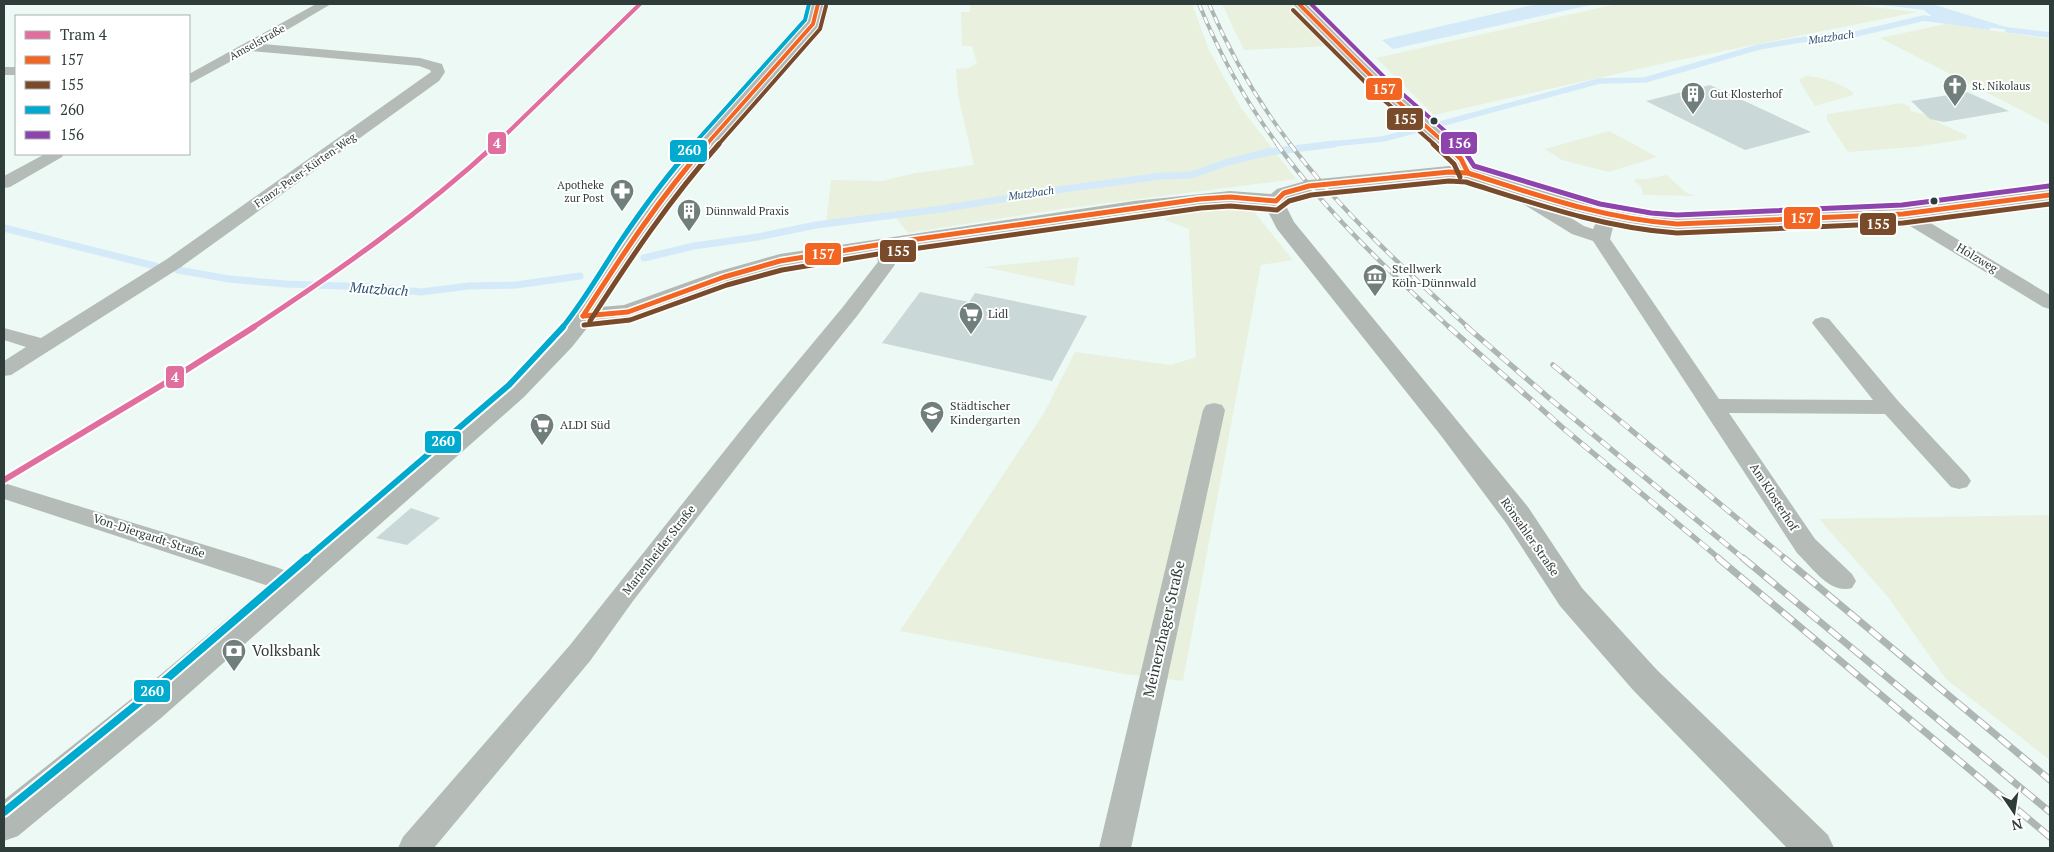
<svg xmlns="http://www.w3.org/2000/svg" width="2054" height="852" font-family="'PT Serif',serif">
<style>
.green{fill:#e9f0de}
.water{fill:#d5eaf8}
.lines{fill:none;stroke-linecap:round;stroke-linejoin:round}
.stream-far1{stroke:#d5eaf8;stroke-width:5.5}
.stream{stroke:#d5eaf8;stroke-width:7}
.building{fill:#cbd8d8}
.minor{fill:#b5bbb7;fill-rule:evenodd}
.secondary{fill:#b2b9b5;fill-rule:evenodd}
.rail-far3-casing{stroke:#adb6b2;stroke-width:4}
.rail-far2-casing{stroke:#adb6b2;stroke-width:4.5}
.rail-far1-casing{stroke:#adb6b2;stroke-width:5.5}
.rail-casing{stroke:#adb6b2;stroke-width:7}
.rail-far3{stroke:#fff;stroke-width:2.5;stroke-dasharray:7;stroke-linecap:butt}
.rail-far2{stroke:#fff;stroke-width:3;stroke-dasharray:9;stroke-linecap:butt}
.rail-far1{stroke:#fff;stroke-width:4;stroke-dasharray:11;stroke-linecap:butt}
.rail{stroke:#fff;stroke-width:5;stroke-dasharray:14;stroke-linecap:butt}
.bus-1-far1-casing{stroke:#fff;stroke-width:6}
.bus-1-casing{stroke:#fff;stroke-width:8}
.bus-2-far1-casing{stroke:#fff;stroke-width:6}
.bus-2-casing{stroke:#fff;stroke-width:8}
.bus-3-far3-casing{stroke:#fff;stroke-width:6}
.bus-3-far2-casing{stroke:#fff;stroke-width:8}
.bus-3-far1-casing{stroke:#fff;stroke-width:10}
.bus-3-casing{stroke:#fff;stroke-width:12}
.bus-4-far1-casing{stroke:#fff;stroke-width:6}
.bus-4-casing{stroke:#fff;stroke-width:8}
.bus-1-far1{stroke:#f26522;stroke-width:4}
.bus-1{stroke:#f26522;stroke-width:5}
.bus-2-far1{stroke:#7a4b2a;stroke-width:4}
.bus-2{stroke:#7a4b2a;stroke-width:5}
.bus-3-far3{stroke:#00a9ce;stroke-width:4}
.bus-3-far2{stroke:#00a9ce;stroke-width:5}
.bus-3-far1{stroke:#00a9ce;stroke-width:6}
.bus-3{stroke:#00a9ce;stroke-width:8}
.bus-4-far1{stroke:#8e44ad;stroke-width:4}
.bus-4{stroke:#8e44ad;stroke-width:5}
.tram-1-far2-casing{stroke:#fff;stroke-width:6}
.tram-1-far1-casing{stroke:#fff;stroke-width:8}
.tram-1-casing{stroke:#fff;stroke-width:10}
.tram-1-far2{stroke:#e06e9f;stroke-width:4}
.tram-1-far1{stroke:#e06e9f;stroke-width:5}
.tram-1{stroke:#e06e9f;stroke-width:6}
.bus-dot{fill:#2e3d3a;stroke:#fff;stroke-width:2}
.labels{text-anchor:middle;stroke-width:4;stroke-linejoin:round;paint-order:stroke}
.far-water-label{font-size:11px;font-style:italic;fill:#295070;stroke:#fff}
.far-street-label{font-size:11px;fill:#2e3d3a;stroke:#fff}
.far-poi-label{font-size:11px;fill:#2e3d3a;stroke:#fff;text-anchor:start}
.street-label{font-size:12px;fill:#2e3d3a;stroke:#fff}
.poi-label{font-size:12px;fill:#2e3d3a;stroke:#fff;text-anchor:start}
.water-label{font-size:14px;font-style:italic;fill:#295070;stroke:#fff}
.near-street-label{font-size:15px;fill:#2e3d3a;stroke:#fff}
.near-poi-label{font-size:15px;fill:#2e3d3a;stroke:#fff;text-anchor:start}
.line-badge{stroke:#fff;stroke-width:2}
.badge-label{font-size:14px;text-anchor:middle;font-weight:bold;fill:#fff}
</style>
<rect width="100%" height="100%" fill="#ecf9f5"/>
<g class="green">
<path d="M 970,4 L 1192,4 L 1209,50 L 1241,108 L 1296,179 L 1061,209 L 908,233 L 892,213 L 826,223 L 831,180 L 882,181 L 915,173 L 974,165 L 958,95 L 956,69 L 969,68 L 977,63 L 972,46 L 962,46 L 961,12 L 970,12 Z"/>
<path d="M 1222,4 L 1291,4 L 1332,46 L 1244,50 Z"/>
<path d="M 1617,4 L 1843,4 L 1917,12 L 1674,61 L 1434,115 L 1376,58 Z"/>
<path d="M 1946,24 L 2050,39 L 2050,125 L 1880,38 Z"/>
<path d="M 1806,76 C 1824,77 1838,83 1853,92 L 1853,95 L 1815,106 L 1799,80 Z"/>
<path d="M 1902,103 L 1910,107 L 1911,111 L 1927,115 L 1933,120 L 1966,135 L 1967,139 L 1915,147 L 1848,152 L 1827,120 L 1827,114 Z"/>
<path d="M 1609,131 L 1657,157 L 1609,172 L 1562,160 L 1545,149 Z"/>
<path d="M 1667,175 L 1685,192 L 1695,196 L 1643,195 L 1641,186 L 1634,182 L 1636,179 L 1646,179 Z"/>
<path d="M 1190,205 L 1169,214 L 1161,219 L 934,243 L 1117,213 Z"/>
<path d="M 1233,206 L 1255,213 L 1293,260 L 1261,265 L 1183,681 L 1125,674 L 900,631 L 1044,413 L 1075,352 L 1171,365 L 1196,357 L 1189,229 L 1165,220 C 1184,206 1211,208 1233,206 Z"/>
<path d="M 1079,257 L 1074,286 L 984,267 Z"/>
<path d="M 2050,515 L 2050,760 L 1946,679 L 1888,597 L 1819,519 Z"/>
</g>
<g class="water">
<path d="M 1537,4 L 1595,4 L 1393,49 L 1382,40 Z"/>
<path d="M 1875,4 L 1932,4 L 2019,31 L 1953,23 L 1935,19 L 1924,10 Z"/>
</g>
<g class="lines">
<g class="stream-far1">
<path d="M 2008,30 L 2050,35"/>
<path d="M 1440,124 L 1599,81 L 1645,80 L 1759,47 L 1825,36 L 1856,34 L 1924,18 L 1988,27"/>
<path d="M 1321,145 L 1383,139 L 1417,130"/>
</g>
<g class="stream">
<path d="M 4,228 L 155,266"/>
<path d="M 644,258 L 694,246 L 758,237 L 816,225 L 941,209 L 1064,189 L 1161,176 L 1191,175 L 1228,162 L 1269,152 L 1334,144"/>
<path d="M 178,270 L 229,279 L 286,284 L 370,287 L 421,292 L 469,286 L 516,285 L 580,276"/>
</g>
</g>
<g class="building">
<path d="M 1710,85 L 1811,132 L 1745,150 L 1646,101 Z"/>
<path d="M 1967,92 L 2009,111 L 1944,122 L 1930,119 L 1911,101 Z"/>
<path d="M 920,292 L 969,302 L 975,293 L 1087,316 L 1052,381 L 882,343 Z"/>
<path d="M 411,508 L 440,518 L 407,545 L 376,538 Z"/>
</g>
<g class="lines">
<g class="minor">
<path d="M 316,4 L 331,4 L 263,44 L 420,58 L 442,64 L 445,72 L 439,81 L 181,267 L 11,375 L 4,376 L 4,361 L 26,347 L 4,340 L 4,328 L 41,338 L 167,259 L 431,72 L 430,70 L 419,66 L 250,51 L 189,84 L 189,74 Z"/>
<path d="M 1293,4 L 1306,4 C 1334,31 1361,61 1391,87 C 1420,114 1458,137 1476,173 L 1474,177 L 1462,177 L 1447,153 L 1379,92 Z"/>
<rect x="4" y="67" width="12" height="8"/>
<path d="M 45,154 L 64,154 L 62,157 L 10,187 L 4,188 L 4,176 Z"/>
<path d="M 1503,179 L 1509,180 L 1584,226 L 1593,229 L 1601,212 L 1607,211 L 1613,212 L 1616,216 L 1610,239 L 1719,399 L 1873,400 L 1812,323 L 1815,319 L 1822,317 L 1829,319 L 1899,402 L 1967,475 L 1971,481 L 1967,487 L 1959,489 L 1951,487 L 1885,414 L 1729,413 L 1815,539 L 1852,574 L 1856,581 L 1852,588 C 1830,595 1812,567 1797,553 L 1593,241 L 1572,234 L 1497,188 L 1495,184 L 1497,180 Z"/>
<path d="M 1903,209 L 1909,210 L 2050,295 L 2050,309 L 2043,307 L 1897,218 L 1894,214 L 1897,210 Z"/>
<path d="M 883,239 L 889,240 L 896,262 L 894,266 L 857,316 L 765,430 L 633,601 L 590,661 L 434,848 L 398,848 L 403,837 L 570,645 L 749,420 L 842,308 L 878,262 L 874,244 L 877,240 Z"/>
<path d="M 1214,403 L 1222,405 L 1225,410 L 1131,848 L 1099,848 L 1203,410 L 1206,405 Z"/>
<path d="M 4,483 L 276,567 L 302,577 L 306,584 L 302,591 L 293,594 L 4,499 Z"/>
</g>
<path class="secondary" d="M 810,4 L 826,4 L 819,27 L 695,169 L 638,248 L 601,307 L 624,305 L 716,272 L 780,254 L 1134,201 L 1230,191 L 1271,194 L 1277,189 L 1309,180 L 1449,166 L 1468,167 L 1610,210 L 1647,216 L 1677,217 L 1903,208 L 2050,189 L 2050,201 L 1903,220 L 1677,231 C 1604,228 1535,201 1466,179 L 1449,178 L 1310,192 L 1291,197 L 1287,202 L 1287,208 L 1294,222 L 1528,507 L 1582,588 L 1657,670 L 1828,835 L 1834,848 L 1787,848 L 1633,690 L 1560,606 L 1506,523 L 1442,437 L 1277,229 L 1265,206 L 1230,203 L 1134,213 L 783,267 L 732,282 L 637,317 L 591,323 L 572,347 L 524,397 L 161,718 L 18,836 L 4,841 L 4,800 L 135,696 L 506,385 L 554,337 L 573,312 L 620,241 L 681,161 L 805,23 Z"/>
<defs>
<g id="rail-far3">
<path d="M 1199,4 C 1220,55 1245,101 1278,145"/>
<path d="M 1209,4 C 1231,55 1257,101 1291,145"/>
</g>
<g id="rail-far2">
<path d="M 1277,144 C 1326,212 1389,271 1450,328"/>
<path d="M 1290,144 C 1342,212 1406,271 1469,328"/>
</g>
<g id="rail-far1">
<path d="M 1449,327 L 1563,428 L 1720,559"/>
<path d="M 1467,327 L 1549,398 L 1744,559"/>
<path d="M 1553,365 L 1786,559"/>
</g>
<g id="rail">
<path d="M 1718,558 L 2050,837"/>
<path d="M 1743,558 L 2050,812"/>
<path d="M 1784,558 L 2050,780"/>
</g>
</defs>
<use href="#rail-far3" class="rail-far3-casing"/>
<use href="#rail-far2" class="rail-far2-casing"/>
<use href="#rail-far1" class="rail-far1-casing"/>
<use href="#rail" class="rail-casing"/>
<use href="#rail-far3" class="rail-far3"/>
<use href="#rail-far2" class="rail-far2"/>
<use href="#rail-far1" class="rail-far1"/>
<use href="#rail" class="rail"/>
<defs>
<g id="bus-1-far1">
<path d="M 1299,4 L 1384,89 L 1447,145"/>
<path d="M 706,145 L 813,24 L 818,4"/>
</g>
<g id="bus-1">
<path d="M 1446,144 L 1461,159 L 1468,173"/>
<path d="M 583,316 L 628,312 L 724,277 L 780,261 L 883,244 L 1200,199 L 1230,197 L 1276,201 L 1284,193 L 1309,186 L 1449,172 L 1468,173 C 1537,195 1604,219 1677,224 L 1903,214 L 2050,195"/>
<path d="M 583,316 C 621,257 660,197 707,144"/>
</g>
<g id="bus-2-far1">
<path d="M 1293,10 L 1378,95 L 1435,145"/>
<path d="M 718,145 L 820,29 L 826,6"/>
</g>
<g id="bus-2">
<path d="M 1433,144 L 1454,164 L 1460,177"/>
<path d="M 590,321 C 630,259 670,199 719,144"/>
<path d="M 584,325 L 630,320 L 727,285 L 782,270 L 884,253 L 1201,208 L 1230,206 L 1277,210 L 1289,201 L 1311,195 L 1449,181 L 1466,182 C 1536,204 1604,228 1677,233 L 1903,223 L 2050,204"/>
</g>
<path id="bus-3-far3" d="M 693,145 L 805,20 L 809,4"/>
<path id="bus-3-far2" d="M 562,328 C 584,301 601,271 620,242 C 643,208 668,174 695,144"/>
<path id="bus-3-far1" d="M 306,559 L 509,385 L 563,327"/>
<path id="bus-3" d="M 4,812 L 142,700 L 307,558"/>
<path id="bus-4-far1" d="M 1311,4 L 1390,83 L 1461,145"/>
<path id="bus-4" d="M 1460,144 L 1474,166 L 1600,204 L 1651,213 L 1677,215 L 1902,205 L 2049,186"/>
</defs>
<use href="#bus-1-far1" class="bus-1-far1-casing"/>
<use href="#bus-1" class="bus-1-casing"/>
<use href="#bus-2-far1" class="bus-2-far1-casing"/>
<use href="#bus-2" class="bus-2-casing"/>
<use href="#bus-3-far3" class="bus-3-far3-casing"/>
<use href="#bus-3-far2" class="bus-3-far2-casing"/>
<use href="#bus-3-far1" class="bus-3-far1-casing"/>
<use href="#bus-3" class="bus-3-casing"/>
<use href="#bus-4-far1" class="bus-4-far1-casing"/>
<use href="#bus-4" class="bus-4-casing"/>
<use href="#bus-1-far1" class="bus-1-far1"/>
<use href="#bus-1" class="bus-1"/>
<use href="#bus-2-far1" class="bus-2-far1"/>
<use href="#bus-2" class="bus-2"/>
<use href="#bus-3-far3" class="bus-3-far3"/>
<use href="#bus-3-far2" class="bus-3-far2"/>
<use href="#bus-3-far1" class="bus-3-far1"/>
<use href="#bus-3" class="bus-3"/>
<use href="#bus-4-far1" class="bus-4-far1"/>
<use href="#bus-4" class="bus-4"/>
<defs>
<path id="tram-1-far2" d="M 495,145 L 640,4"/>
<path id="tram-1-far1" d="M 252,328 C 337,272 421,213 496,144"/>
<path id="tram-1" d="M 4,480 L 172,379 L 254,327"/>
</defs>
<use href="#tram-1-far2" class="tram-1-far2-casing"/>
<use href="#tram-1-far1" class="tram-1-far1-casing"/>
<use href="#tram-1" class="tram-1-casing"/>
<use href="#tram-1-far2" class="tram-1-far2"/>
<use href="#tram-1-far1" class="tram-1-far1"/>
<use href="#tram-1" class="tram-1"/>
</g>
<defs>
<symbol id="church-pin" viewBox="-11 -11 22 30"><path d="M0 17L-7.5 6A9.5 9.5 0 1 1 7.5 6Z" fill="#707f7b" stroke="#fff"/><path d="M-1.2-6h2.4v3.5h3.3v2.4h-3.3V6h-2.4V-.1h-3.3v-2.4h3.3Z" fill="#fff"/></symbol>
<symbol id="building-pin" viewBox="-11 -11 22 30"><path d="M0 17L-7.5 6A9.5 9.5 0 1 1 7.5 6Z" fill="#707f7b" stroke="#fff"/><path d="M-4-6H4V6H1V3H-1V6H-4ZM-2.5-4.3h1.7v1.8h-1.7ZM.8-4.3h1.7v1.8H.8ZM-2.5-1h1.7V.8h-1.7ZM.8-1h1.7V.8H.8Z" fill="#fff"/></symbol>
<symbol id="pharmacy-pin" viewBox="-11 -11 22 30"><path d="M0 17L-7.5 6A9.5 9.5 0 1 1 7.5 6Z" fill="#707f7b" stroke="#fff"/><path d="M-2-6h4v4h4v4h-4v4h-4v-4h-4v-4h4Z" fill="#fff"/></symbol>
<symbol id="museum-pin" viewBox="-11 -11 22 30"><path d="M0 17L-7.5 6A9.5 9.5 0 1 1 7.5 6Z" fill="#707f7b" stroke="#fff"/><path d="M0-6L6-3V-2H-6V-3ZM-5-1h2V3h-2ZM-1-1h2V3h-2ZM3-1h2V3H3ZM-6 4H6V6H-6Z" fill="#fff"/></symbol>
<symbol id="supermarket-pin" viewBox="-11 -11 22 30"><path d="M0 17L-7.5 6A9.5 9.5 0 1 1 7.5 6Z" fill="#707f7b" stroke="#fff"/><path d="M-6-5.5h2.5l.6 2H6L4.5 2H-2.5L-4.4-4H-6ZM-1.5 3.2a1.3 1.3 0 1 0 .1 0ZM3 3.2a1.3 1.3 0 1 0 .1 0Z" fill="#fff"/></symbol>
<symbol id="school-pin" viewBox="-11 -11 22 30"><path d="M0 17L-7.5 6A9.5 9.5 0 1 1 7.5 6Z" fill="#707f7b" stroke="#fff"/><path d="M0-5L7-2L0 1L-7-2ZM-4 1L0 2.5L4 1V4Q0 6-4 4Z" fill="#fff"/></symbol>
<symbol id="bank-pin" viewBox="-11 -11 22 30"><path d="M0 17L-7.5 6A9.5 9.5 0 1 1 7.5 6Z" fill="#707f7b" stroke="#fff"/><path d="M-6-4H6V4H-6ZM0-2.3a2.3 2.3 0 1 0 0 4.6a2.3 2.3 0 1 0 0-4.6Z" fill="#fff"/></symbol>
</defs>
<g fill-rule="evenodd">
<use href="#church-pin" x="1941" y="72" width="28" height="38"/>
<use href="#building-pin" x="1679" y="80" width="28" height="38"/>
<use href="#pharmacy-pin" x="608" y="177" width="28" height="38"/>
<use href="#building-pin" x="675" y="197" width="28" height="38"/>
<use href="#museum-pin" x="1361" y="262" width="28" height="38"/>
<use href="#supermarket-pin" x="957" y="300" width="28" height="38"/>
<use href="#school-pin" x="918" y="399" width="28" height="38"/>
<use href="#supermarket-pin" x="528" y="411" width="28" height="38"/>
<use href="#bank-pin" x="220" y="637" width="28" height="38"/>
</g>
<g class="bus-dot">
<circle cx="1434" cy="121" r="4.5"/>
<circle cx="1934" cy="201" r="4.5"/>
</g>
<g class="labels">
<g class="far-water-label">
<text transform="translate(1831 37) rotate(-8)" y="4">Mutzbach</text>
<text transform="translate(1031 193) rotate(-8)" y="4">Mutzbach</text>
</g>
<g class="far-street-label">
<text transform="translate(257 42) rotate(-29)" y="4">Amselstraße</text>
<text transform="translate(305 170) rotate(-35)" y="4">Franz-Peter-Kürten-Weg</text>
</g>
<g class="far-poi-label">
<text x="1972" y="90">St. Nikolaus</text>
<text x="1710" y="98">Gut Klosterhof</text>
<text x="604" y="189" text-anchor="end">Apotheke<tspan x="604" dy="13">zur Post</tspan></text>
<text x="706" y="215">Dünnwald Praxis</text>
</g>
<g class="street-label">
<text transform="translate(1977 258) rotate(31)" y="4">Holzweg</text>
<text transform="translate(1774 497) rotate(57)" y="4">Am Klosterhof</text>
<text transform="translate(149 536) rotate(18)" y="4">Von-Diergardt-Straße</text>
<text transform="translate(1530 537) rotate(55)" y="4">Rönsahler Straße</text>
<text transform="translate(659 550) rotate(-52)" y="4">Marienheider Straße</text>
</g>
<g class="poi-label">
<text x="1392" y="273">Stellwerk<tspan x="1392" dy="14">Köln-Dünnwald</tspan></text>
<text x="988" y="318">Lidl</text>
<text x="950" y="410">Städtischer<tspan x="950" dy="14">Kindergarten</tspan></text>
<text x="560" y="429">ALDI Süd</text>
</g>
<g class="water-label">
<text transform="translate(379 289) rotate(4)" y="5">Mutzbach</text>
</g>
<g class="near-street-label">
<text transform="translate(1164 629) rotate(-77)" y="5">Meinerzhager Straße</text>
</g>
<g class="near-poi-label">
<text x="252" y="656">Volksbank</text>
</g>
</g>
<g class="line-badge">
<rect x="1365" y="77" width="38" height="24" rx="5" fill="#f26522"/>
<rect x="1386" y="107" width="38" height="24" rx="5" fill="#7a4b2a"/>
<rect x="487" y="131" width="20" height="24" rx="5" fill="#e06e9f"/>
<rect x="1440" y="131" width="38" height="24" rx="5" fill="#8e44ad"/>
<rect x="669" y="139" width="39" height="24" rx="5" fill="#00a9ce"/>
<rect x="1783" y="206" width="38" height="24" rx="5" fill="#f26522"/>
<rect x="1859" y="212" width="38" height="24" rx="5" fill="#7a4b2a"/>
<rect x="879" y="239" width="38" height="24" rx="5" fill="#7a4b2a"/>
<rect x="804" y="242" width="38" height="24" rx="5" fill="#f26522"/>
<rect x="165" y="365" width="20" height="24" rx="5" fill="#e06e9f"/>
<rect x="424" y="430" width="38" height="24" rx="5" fill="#00a9ce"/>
<rect x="133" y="679" width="38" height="24" rx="5" fill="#00a9ce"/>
</g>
<g class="badge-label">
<text x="1384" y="94">157</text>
<text x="1405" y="124">155</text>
<text x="497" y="148">4</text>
<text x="1459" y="148">156</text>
<text x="689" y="155">260</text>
<text x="1802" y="223">157</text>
<text x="1878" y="229">155</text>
<text x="898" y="256">155</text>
<text x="823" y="259">157</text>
<text x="175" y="382">4</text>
<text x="443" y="446">260</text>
<text x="152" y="696">260</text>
</g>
<rect width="2054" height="852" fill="none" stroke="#2e3d3a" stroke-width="10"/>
<rect x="15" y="15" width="175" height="140" fill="#ffffff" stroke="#abb1b0"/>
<rect x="25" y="31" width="25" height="8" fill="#e06e9f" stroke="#abb1b0"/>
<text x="60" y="40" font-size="15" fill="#2e3d3a">Tram 4</text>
<rect x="25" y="56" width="25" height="8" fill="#f26522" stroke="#abb1b0"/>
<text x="60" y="65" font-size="15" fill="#2e3d3a">157</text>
<rect x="25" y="81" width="25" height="8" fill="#7a4b2a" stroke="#abb1b0"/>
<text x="60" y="90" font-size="15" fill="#2e3d3a">155</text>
<rect x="25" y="106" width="25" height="8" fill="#00a9ce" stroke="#abb1b0"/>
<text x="60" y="115" font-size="15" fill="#2e3d3a">260</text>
<rect x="25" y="131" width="25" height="8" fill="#8e44ad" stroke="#abb1b0"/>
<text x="60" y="140" font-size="15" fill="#2e3d3a">156</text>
<g transform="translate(2014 812) rotate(167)" stroke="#ffffff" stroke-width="4" paint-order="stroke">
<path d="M0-4L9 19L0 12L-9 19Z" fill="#2e3d3a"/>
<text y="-8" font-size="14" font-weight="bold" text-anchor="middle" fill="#2e3d3a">N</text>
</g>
</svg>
